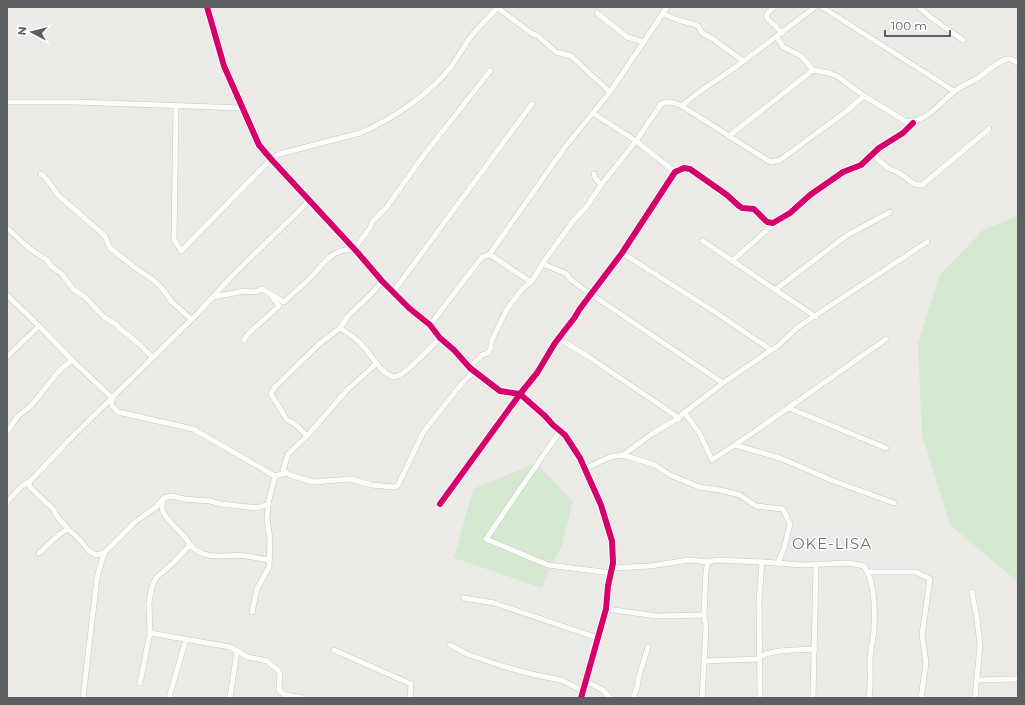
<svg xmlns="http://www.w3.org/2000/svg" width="1025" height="705" font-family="Montserrat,sans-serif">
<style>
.green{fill:#d5e9d0}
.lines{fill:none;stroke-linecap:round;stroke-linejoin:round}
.street-casing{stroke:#c7c7c7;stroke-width:6}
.street{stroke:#fcfcfb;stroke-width:5}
.cycleway-casing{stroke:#fff;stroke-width:8}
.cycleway{stroke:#d6006c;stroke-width:6}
.labels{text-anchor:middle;stroke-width:3;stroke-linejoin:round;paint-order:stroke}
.quarter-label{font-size:15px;letter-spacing:1px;fill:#6c7277;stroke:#fff}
</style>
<rect width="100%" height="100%" fill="#eceae6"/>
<g class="green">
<path d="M 1018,216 L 1018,582 L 950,525 L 922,435 L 918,344 L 939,276 L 984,229 Z"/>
<path d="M 537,463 L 573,502 L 562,546 L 552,563 L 542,588 L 454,558 L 473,489 Z"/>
</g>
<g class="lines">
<defs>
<g id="street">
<path d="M 207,7 L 224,66 L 259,145 L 271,159 L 358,253 L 382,281 L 409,308 L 430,325 L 440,338 L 454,350 L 470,368 L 500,391 L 520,394 L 545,416 L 553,425 L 565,435 L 580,458 L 601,505 L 612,541 L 613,563 L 608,586 L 606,609 L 581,698"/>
<path d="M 774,7 L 767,14 L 767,18 L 782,33"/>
<path d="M 822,7 L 954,91"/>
<path d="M 919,7 L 930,17 L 963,40"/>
<path d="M 498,8 L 531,33 L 538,36 L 556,52 L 571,56 L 610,92"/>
<path d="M 597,13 L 627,37 L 644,42"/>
<path d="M 663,14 L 681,21 L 694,24 L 698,26 L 702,33 L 713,39 L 743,61"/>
<path d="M 777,37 L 783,47 L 801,56 L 813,70 L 829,73 L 837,76 L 864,96 L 905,121 C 923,126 943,100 956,90 C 963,85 971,82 978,78 C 985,73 998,61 1007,59 C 1011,58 1014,61 1018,63"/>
<path d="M 7,102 L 75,102 L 243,108"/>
<path d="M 176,106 L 174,239 L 181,251 L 271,159 L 279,154 L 360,133 C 391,120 430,94 451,67 C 457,58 463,48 469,39 C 478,27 489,17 498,7"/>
<path d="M 682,106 C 699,90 718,80 737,66 C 763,47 789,27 815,7"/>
<path d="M 593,113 L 636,141 L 661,104 C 669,100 675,103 682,106 L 767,160 L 772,162 L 780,160 L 848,110 L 864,96"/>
<path d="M 729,136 L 813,70"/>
<path d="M 873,155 L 888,168 L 901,174 L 914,184 L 922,185 L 989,129"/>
<path d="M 41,174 C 48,178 53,190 59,196 L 105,236 L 110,248 L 134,267 L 152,279 L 161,287 L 171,301 L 191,319"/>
<path d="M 601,185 L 636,141 L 675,172"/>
<path d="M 7,228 L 30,249 L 47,260 L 51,266 L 62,274 L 74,290 L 84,296 L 104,317 L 117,325 L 119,328 L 138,343 L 152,357"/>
<path d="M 703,241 L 816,317"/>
<path d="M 622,253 L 715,312 L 771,350"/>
<path d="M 489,255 L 565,147 L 610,92 L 667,7"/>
<path d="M 732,261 L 775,223"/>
<path d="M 543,264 L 567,274 L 570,279 L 582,288 L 723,383"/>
<path d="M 775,290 L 846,236 L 890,212"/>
<path d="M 393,292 L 532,104"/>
<path d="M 7,295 L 39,326 L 72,360 L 112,398 L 112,406 L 118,412 L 193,429 L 275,476 L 286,473"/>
<path d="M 213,297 L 245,291 L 255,292 L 262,289 L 284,302 C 292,294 301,287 309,279 C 325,264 328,250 354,249 L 370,228 L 373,221 L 386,208 L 424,155 L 490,71"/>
<path d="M 430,325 L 482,257 L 489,255 L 492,256 L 531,282"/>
<path d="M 340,328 C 348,333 356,338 362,345 C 370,353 385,381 398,376 C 407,373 432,346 440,338"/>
<path d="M 558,338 L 589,357 L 679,418"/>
<path d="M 244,340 L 249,333 L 279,306 L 272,297"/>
<path d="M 7,357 L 39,326"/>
<path d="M 377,363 L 346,391 L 307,436 L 288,454 L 283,470 L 290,475 L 313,482 L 351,479 L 371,485 L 383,486 L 394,487 L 398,485 L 424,431 L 463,382 L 474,372"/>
<path d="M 470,368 L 473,364 L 482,355 L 488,353 L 491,348 L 491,342 L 507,309 L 522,289 L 531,282 L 535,276 L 549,254 L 574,220 L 587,206 L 601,185 L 595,178 L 594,174"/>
<path d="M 789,408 L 886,448"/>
<path d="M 684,412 L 700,434 L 712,460 L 754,432 L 886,339"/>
<path d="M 560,431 L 486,539 L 548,565 L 611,573"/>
<path d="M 7,432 L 18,416 L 31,406 L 59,371 L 72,360"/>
<path d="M 307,436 L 295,424 L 287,420 L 271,394 L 274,388 L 319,344 L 340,328 L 348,316 L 373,292 L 382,281"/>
<path d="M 735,445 L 780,458 L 831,480 L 894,503"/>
<path d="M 623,455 L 655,465 L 670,475 L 699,487 L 720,490 L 740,495 L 756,506 L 783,509 L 790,524 L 784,549 L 779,560 L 779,564"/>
<path d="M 584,469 L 610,457 L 623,455 L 653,433 L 679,418 L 680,416 L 723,383 L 779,345 L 798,327 L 927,242"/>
<path d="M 29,482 L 30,487 L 53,509 L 59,519 L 68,529 L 79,539 L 89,551 L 96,555 L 104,553 L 135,522 L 156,507 L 164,498 L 172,496 L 184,499 L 210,501 L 221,504 L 257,508 L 268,504 L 275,476"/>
<path d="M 7,502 L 22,486 L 29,482 L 41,470 L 68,441 L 199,312 L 233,275 L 309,201"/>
<path d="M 440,504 L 520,394 L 537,373 L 555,343 L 575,317 L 579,310 L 622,253 L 675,172 L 684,168 L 690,169 L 727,195 L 739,206 L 742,208 L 754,209 L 767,222 L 773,223 L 790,213 L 810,195 L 843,172 L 861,165 L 879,148 L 903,133 L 913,123"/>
<path d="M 190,545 C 208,563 227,553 247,556 C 255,557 260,559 269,560"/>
<path d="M 39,553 C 48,545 57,534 68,529"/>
<path d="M 612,568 L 650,566 L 689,560 L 708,562 L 717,560 L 762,562 L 803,565 L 849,563 L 864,566 C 875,582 875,608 874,627 C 874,638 870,649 870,661 C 870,674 871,685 869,698"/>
<path d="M 868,572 L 916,572 L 930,579 L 922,635 L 926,663 L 921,698"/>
<path d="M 972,592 L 977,619 L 980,646 L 975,698"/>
<path d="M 464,598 L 494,603 L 598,638"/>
<path d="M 606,609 L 657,616 L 704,615"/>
<path d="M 252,612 L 257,589 L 269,567 L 270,539 L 267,519 L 268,504"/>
<path d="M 150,633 L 230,647 L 248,657 L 267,661 L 278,670 L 280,675 L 279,690 L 285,695 L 303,698"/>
<path d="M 450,645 L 467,654 L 502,666 L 531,674 L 561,680 L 583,691"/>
<path d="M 334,650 L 411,684 L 410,698"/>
<path d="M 704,661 L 757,659 C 768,649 799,650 815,649"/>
<path d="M 977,680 L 1018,679"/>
<path d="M 586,681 L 603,690 L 610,698"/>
<path d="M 140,683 L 150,633 L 149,603 L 152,586 L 156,578 L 174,562 L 190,545 C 184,530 156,517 163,501"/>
<path d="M 83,698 L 97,578 L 104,553"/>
<path d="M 169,698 L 186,639"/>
<path d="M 230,698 L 237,651"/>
<path d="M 633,698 L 637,688 L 639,676 L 648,647"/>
<path d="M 702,698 L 706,628 L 704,615 L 706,571 L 708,562"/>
<path d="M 760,698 L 759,601 L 762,562"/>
<path d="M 813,698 L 816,565"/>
</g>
</defs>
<use href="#street" class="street-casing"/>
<use href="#street" class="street"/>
<defs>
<g id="cycleway">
<path d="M 207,7 L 224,66 L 259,145 L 271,159 L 358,253 L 382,281 L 409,308 L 430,325 L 440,338 L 454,350 L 470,368 L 500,391 L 520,394 L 545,416 L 553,425 L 565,435 L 580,458 L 601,505 L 612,541 L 613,563 L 608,586 L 606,609 L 581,698"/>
<path d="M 440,504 L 520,394 L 537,373 L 555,343 L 575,317 L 579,310 L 622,253 L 675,172 L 684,168 L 690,169 L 727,195 L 739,206 L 742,208 L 754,209 L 767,222 L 773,223 L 790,213 L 810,195 L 843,172 L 861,165 L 879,148 L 903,133 L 913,123"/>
</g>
</defs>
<use href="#cycleway" class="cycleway-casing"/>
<use href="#cycleway" class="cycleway"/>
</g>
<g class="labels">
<g class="quarter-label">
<text x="832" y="549">OKE-LISA</text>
</g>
</g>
<rect width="1025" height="705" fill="none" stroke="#5b6065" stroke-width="16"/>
<g transform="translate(32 32) rotate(277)" stroke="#ffffff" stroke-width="3" paint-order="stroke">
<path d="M0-3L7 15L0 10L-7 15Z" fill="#5b6065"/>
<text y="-6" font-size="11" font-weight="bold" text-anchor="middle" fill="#5b6065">N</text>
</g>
<path d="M885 30v6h65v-6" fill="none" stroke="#5b6065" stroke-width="2"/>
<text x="891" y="30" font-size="12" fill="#5b6065" stroke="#ffffff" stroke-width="3" paint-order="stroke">100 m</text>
</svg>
